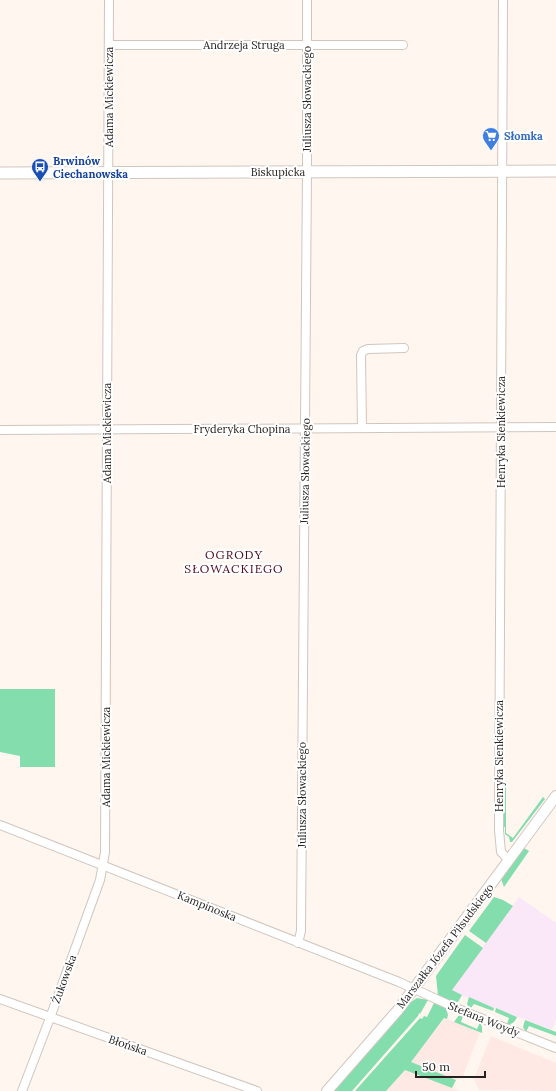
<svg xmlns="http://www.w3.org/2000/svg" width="556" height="1091" font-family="Lora,serif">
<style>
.commercial{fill:#fae7f8}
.industrial{fill:#fee9e5}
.green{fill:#84ddad}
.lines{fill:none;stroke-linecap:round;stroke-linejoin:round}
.minor-casing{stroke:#d1c6be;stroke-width:10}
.tertiary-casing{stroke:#d1c6be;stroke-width:12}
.secondary-casing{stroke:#d1c6be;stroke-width:13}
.minor{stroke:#fff;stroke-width:8}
.tertiary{stroke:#fff;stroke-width:10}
.secondary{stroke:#fff;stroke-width:11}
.labels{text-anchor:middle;stroke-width:4;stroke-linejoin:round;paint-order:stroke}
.street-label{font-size:11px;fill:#262220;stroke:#fff}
.shop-label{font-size:11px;font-weight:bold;fill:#366cbe;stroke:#fff;text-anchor:start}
.transit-label{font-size:11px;font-weight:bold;fill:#164399;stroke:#fff;text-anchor:start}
.neighbourhood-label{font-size:12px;letter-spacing:1px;fill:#4f0a1e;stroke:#fff}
</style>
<rect width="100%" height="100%" fill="#fff6f0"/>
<path class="commercial" d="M 519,897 L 556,923 L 556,1020 L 552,1030 L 451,991 Z"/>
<g class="industrial">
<path d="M 445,1018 L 480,1032 L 463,1076 L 456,1080 L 410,1062 Z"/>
<path d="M 491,1036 L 556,1063 L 556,1091 L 479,1090 L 474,1079 Z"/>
<path d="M 405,1070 L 420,1075 L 460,1091 L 386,1091 Z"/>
</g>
<g class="green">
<path d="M 55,689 L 55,767 L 20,767 L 20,756 L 0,752 L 0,689 Z"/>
<path d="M 502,786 L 506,786 L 506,833 L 513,838 L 543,797 L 545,799 L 512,842 L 510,842 L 509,837 L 505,834 L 505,827 L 502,827 Z"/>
<path d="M 524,848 L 529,851 L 504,887 L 501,879 Z"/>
<path d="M 494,897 L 503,900 L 513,906 L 486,943 L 469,931 Z"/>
<path d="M 465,935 L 483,948 L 452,990 L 462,995 L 458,1002 L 453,1003 L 438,996 L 436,976 Z"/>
<path d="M 469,997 L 494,1008 L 493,1011 L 474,1004 L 470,1009 L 467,1004 Z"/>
<path d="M 417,998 L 428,1000 L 420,1014 L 419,1013 L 418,1016 L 352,1091 L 333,1091 L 383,1036 L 408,1004 Z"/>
<path d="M 434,1003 L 446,1008 L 448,1015 L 447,1019 L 444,1018 L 411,1062 L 456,1080 L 452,1088 L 405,1070 L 386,1091 L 355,1091 L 420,1018 L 422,1019 L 424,1016 L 427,1017 Z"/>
<path d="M 496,1008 L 517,1017 C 515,1021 513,1025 507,1024 L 509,1018 L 495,1012 Z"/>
<path d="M 459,1015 L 463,1016 L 461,1022 L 477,1029 L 480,1022 L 482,1027 L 482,1033 L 454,1022 Z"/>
<path d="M 525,1020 L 556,1032 L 556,1036 L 529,1026 L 526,1032 L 523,1027 Z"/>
</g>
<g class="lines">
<defs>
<g id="minor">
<path d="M 503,0 L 499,830 L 501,852 L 509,860"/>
<path d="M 109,45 L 403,45"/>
<path d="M 362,428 L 361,355 L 363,351 L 368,349 L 404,348"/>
<path d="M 0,430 L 556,427"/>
<path d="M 0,825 L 399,982 L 458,1009 L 556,1048"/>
<path d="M 298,943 L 301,931 L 307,172 L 307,0"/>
<path d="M 0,999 L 257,1091"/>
<path d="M 22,1091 L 50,1018 L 100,880 L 105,852 L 109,0"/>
</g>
<path id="tertiary" d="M 327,1091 L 398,1010 L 556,796"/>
<path id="secondary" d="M 0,173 L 556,171"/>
</defs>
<use href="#minor" class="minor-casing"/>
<use href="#tertiary" class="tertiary-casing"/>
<use href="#secondary" class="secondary-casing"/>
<use href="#minor" class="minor"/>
<use href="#tertiary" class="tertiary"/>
<use href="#secondary" class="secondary"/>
</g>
<defs>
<symbol id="supermarket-pin" viewBox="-11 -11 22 30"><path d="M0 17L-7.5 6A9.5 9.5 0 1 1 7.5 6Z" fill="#3f7fe0" stroke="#fff"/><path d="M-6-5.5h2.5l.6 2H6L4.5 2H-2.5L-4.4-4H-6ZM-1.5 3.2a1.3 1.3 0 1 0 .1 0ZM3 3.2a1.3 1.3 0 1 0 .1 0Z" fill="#fff"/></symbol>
<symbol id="bus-pin" viewBox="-11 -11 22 30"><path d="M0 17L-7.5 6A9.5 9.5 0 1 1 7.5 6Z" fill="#1a4fb4" stroke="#fff"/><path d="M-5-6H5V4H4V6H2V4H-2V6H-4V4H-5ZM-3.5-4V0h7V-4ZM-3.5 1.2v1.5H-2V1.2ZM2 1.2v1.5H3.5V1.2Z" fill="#fff"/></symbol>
</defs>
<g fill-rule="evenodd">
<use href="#supermarket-pin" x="481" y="126" width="20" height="27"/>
<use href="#bus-pin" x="30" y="157" width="20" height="27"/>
</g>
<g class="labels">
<g class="street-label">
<text x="244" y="49">Andrzeja Struga</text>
<text transform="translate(109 97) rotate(-90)" y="4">Adama Mickiewicza</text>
<text transform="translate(307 99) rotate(-90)" y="4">Juliusza Słowackiego</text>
<text x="278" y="176">Biskupicka</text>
<text x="242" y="433">Fryderyka Chopina</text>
<text transform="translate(501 432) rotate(-90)" y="4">Henryka Sienkiewicza</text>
<text transform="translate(107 433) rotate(-90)" y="4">Adama Mickiewicza</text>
<text transform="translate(305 471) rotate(-89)" y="4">Juliusza Słowackiego</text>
<text transform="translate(499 756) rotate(-90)" y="4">Henryka Sienkiewicza</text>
<text transform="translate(106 757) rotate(-90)" y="4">Adama Mickiewicza</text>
<text transform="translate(302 795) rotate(-90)" y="4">Juliusza Słowackiego</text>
<text transform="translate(207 906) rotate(22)" y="4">Kampinoska</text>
<text transform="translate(445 946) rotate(-53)" y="4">Marszałka Józefa Piłsudskiego</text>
<text transform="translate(64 979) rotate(-70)" y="4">Żukowska</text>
<text transform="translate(484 1019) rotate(22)" y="4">Stefana Woydy</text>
<text transform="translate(128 1045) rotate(19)" y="4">Błońska</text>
</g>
<g class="shop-label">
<text x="504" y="140">Słomka</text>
</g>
<g class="transit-label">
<text x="53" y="165">Brwinów<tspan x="53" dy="13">Ciechanowska</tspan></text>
</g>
<g class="neighbourhood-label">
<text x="234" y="559">OGRODY<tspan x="234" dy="14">SŁOWACKIEGO</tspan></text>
</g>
</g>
<path d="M416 1071v6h69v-6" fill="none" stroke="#262220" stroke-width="2"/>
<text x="422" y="1071" font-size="12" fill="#262220" stroke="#ffffff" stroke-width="3" paint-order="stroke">50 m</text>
</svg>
